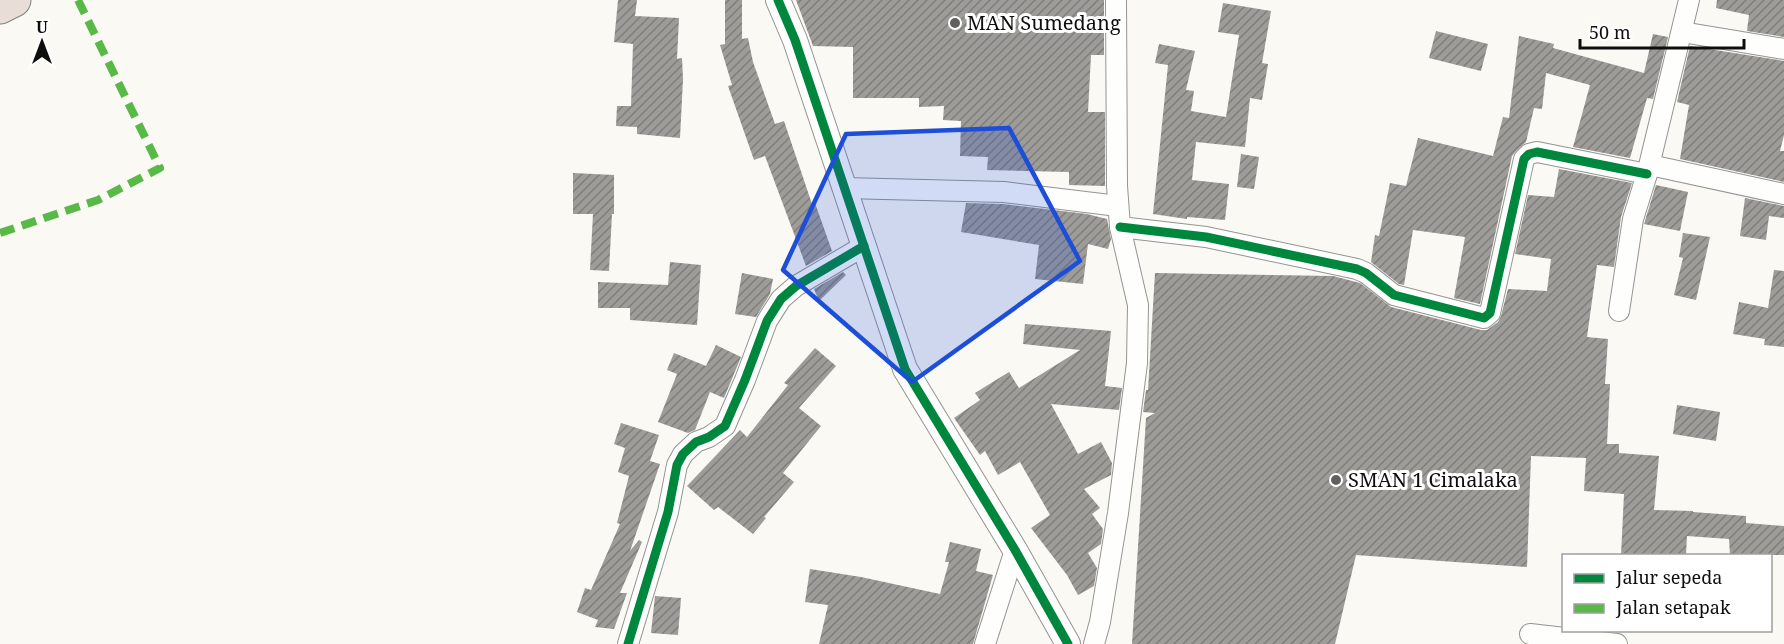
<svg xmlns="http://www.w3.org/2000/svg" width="1784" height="644" font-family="'Noto Serif',serif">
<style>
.building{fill:url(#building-hatch)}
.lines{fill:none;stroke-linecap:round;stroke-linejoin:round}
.minor-casing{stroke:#949492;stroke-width:22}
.tertiary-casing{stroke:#949492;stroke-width:26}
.motorway-casing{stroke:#82817f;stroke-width:35}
.minor{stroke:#fefefd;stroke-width:20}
.tertiary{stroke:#fefefd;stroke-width:24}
.motorway{stroke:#e8ded7;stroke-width:33}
.quiet{stroke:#58b947;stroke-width:8;stroke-dasharray:15 8;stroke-linecap:butt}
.cycleway-casing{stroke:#fff;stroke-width:13}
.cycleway{stroke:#00873e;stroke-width:9}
.marked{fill:#1d4ed8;fill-opacity:0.2;stroke:#1d4ed8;stroke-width:4.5;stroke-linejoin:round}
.poi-dot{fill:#61605e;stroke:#fff;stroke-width:2}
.labels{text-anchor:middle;stroke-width:6;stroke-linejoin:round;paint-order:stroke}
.poi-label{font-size:20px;fill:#0e0e0e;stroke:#fff;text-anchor:start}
</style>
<defs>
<pattern id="building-hatch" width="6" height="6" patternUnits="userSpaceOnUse" patternTransform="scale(1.5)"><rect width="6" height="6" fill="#9e9c99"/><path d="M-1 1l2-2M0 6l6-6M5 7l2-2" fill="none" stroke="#7f7e7b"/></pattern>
</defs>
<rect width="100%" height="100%" fill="#faf9f4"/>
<g class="building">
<path d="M 618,0 L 637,0 L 635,16 L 679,18 L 677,59 L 682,58 L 683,79 L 680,138 L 637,134 L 637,127 L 616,126 L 617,106 L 631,106 L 633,44 L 614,42 Z"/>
<path d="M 725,0 L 742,0 L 742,39 L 748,38 L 753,62 L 775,124 L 784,121 L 812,204 L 815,203 L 832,251 L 806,266 L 765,156 L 754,160 L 728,86 L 732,85 L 720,45 L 725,44 Z"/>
<path d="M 796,0 L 1104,0 L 1104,55 L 1091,55 L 1088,112 L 1105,112 L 1105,186 L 1069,185 L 1069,172 L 987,170 L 988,157 L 960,156 L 961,121 L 943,120 L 944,106 L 919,107 L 919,98 L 853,98 L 853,47 L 813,46 Z"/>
<path d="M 1717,0 L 1784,0 L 1784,37 L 1747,31 L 1749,15 L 1716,8 Z"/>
<path d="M 1223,3 L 1271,11 L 1262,63 L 1268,64 L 1262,100 L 1250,98 L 1245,147 L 1196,142 L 1192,180 L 1229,184 L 1225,220 L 1187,217 L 1187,219 L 1153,214 L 1168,65 L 1155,63 L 1159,44 L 1195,51 L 1186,90 L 1194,91 L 1191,111 L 1226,117 L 1239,35 L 1218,32 Z"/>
<path d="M 1436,31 L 1488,44 L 1481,71 L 1429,58 Z"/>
<path d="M 1653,34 L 1668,37 L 1653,99 L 1647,98 L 1630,158 L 1573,147 L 1590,85 L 1546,73 L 1542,109 L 1534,108 L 1526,142 L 1516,151 L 1512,156 L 1480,304 L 1454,298 L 1465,237 L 1413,230 L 1404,285 L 1399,284 L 1371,262 L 1375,235 L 1379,236 L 1390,183 L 1406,186 L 1418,138 L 1493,156 L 1503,117 L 1509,118 L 1519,36 L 1554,44 L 1553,48 L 1644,73 Z"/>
<path d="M 1690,46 L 1784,61 L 1784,135 L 1780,151 L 1784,151 L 1784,182 L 1680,159 L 1689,105 L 1677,102 Z"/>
<path d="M 1241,154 L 1259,157 L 1254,189 L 1237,187 Z"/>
<path d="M 1559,169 L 1632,183 L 1621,217 L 1614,267 L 1597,265 L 1587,337 L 1608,339 L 1605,384 L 1610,384 L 1607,444 L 1619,444 L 1619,453 L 1659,456 L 1654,510 L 1693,511 L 1693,512 L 1746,516 L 1746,523 L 1784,526 L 1784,555 L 1730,555 L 1729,539 L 1687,536 L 1686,555 L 1621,555 L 1624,494 L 1584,491 L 1586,458 L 1531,456 L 1527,567 L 1356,555 L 1335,644 L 1132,644 L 1146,418 L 1155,413 L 1143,412 L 1146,390 L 1148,390 L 1155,273 L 1333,276 L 1360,283 L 1391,307 L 1481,330 L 1487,330 L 1498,322 L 1501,316 L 1508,289 L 1547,291 L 1551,259 L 1515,254 L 1528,195 L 1554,197 Z"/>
<path d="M 573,173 L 614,175 L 614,214 L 612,214 L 609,271 L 590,270 L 593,214 L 573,214 Z"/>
<path d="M 1656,185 L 1688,192 L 1680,231 L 1644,224 Z"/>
<path d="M 1745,198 L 1784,206 L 1784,218 L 1769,216 L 1766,240 L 1740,236 Z"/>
<path d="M 966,203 L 1003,204 L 1087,214 L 1107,219 L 1111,239 L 1108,249 L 1088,244 L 1083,284 L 1035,279 L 1039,245 L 961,232 Z"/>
<path d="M 1683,233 L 1710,237 L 1696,300 L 1674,295 L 1683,258 L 1679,257 Z"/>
<path d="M 670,262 L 701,265 L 697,325 L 630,320 L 630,308 L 598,308 L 598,282 L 668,285 Z"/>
<path d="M 1774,270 L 1784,271 L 1784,347 L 1764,345 L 1765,339 L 1733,334 L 1739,302 L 1768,308 Z"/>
<path d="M 843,272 L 846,275 L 819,301 L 814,289 Z"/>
<path d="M 742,273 L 773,279 L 770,294 L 756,317 L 735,314 Z"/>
<path d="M 1025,324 L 1111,331 L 1105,386 L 1122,388 L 1119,410 L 1051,404 L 1078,454 L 1101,442 L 1112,463 L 1111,475 L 1084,489 L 1100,508 L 1092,514 L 1103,529 L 1101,544 L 1088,553 L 1097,568 L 1094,586 L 1078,595 L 1067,575 L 1031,528 L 1050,515 L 1020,462 L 998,475 L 985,451 L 980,455 L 954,418 L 980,400 L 975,393 L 1009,372 L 1019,388 L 1080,350 L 1023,344 Z"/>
<path d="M 716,345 L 741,357 L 724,398 L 710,392 L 695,430 L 688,433 L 658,422 L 677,374 L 667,370 L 674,353 L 706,366 Z"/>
<path d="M 815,348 L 836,366 L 799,408 L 821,426 L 783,473 L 794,482 L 764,517 L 766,518 L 753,534 L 718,507 L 714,510 L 687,486 L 740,430 L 747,437 L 788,385 L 784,383 Z"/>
<path d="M 1677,405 L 1720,412 L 1716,441 L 1673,434 Z"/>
<path d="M 621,423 L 659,435 L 650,461 L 660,464 L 630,551 L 639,540 L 642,542 L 620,593 L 627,593 L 614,629 L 595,627 L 598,620 L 577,612 L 585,588 L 591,590 L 620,524 L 617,523 L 629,476 L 618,472 L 625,448 L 614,444 Z"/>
<path d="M 950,542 L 981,549 L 976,571 L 993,575 L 973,644 L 819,644 L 828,605 L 805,602 L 810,569 L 861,577 L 940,594 L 949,562 L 945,562 Z"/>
<path d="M 655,596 L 681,598 L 678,635 L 651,633 Z"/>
</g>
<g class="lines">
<defs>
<g id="minor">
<path d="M 1682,32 L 1784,49"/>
<path d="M 1650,165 L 1784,194"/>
<path d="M 844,188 L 1004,192 L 1118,206"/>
<path d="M 1120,227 L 1206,237 L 1357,269 L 1366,273 L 1394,295 L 1484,318 L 1490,313 L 1524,159 L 1529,154 L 1537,152 L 1647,174"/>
<path d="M 1619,311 L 1633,219 L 1647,174 L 1689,0"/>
<path d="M 1530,634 L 1617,644"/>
<path d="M 628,644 L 668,512 L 677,465 L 683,454 L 696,442 L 709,437 L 725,426 L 745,380 L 767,321 L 781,299 L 796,286 L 864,246"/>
<path d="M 985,644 L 1015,550"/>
<path d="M 1094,644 L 1100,622 L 1118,513 L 1137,363 L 1138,305 L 1120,227 L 1117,186 L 1116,0"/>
</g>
<path id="tertiary" d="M 778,0 L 795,40 L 905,369 L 1015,550 L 1068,644"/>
<path id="motorway" d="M 0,7 L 14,0"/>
</defs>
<use href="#minor" class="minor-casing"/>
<use href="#tertiary" class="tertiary-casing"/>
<use href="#motorway" class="motorway-casing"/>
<use href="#minor" class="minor"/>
<use href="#tertiary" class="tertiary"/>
<use href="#motorway" class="motorway"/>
<path class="quiet" d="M 0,233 L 98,200 L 160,168 L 78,0"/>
<defs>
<g id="cycleway">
<path d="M 778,0 L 795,40 L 905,369 L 1015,550 L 1068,644"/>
<path d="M 1120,227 L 1206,237 L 1357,269 L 1366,273 L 1394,295 L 1484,318 L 1490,313 L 1524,159 L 1529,154 L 1537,152 L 1647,174"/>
<path d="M 628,644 L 668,512 L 677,465 L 683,454 L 696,442 L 709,437 L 725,426 L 745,380 L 767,321 L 781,299 L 796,286 L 864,246"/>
</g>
</defs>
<use href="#cycleway" class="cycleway-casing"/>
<use href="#cycleway" class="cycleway"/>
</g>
<path class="marked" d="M 1009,128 L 1080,261 L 912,382 L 783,270 L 846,134 Z"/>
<g class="poi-dot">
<circle cx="955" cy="23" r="6"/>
<circle cx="1336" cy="480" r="6"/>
</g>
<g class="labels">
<g class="poi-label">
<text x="967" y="30">MAN Sumedang</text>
<text x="1348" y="487">SMAN 1 Cimalaka</text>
</g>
</g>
<rect x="1562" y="554" width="210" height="78" fill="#ffffff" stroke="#9f9f9f" stroke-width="1.5"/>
<rect x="1574" y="574" width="30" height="9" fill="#00873e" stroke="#9f9f9f" stroke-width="1.5"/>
<text x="1616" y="584" font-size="18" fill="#0e0e0e">Jalur sepeda</text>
<rect x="1574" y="604" width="30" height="9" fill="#58b947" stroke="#9f9f9f" stroke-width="1.5"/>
<text x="1616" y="614" font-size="18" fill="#0e0e0e">Jalan setapak</text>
<g transform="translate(42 42)" stroke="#ffffff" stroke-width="4.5" paint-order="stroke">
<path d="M0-4.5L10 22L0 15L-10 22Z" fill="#0e0e0e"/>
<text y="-9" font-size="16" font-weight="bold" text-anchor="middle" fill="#0e0e0e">U</text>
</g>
<path d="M1580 39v9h164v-9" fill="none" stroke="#0e0e0e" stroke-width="3"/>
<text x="1589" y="39" font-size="18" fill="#0e0e0e" stroke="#ffffff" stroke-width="4.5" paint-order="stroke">50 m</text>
</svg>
